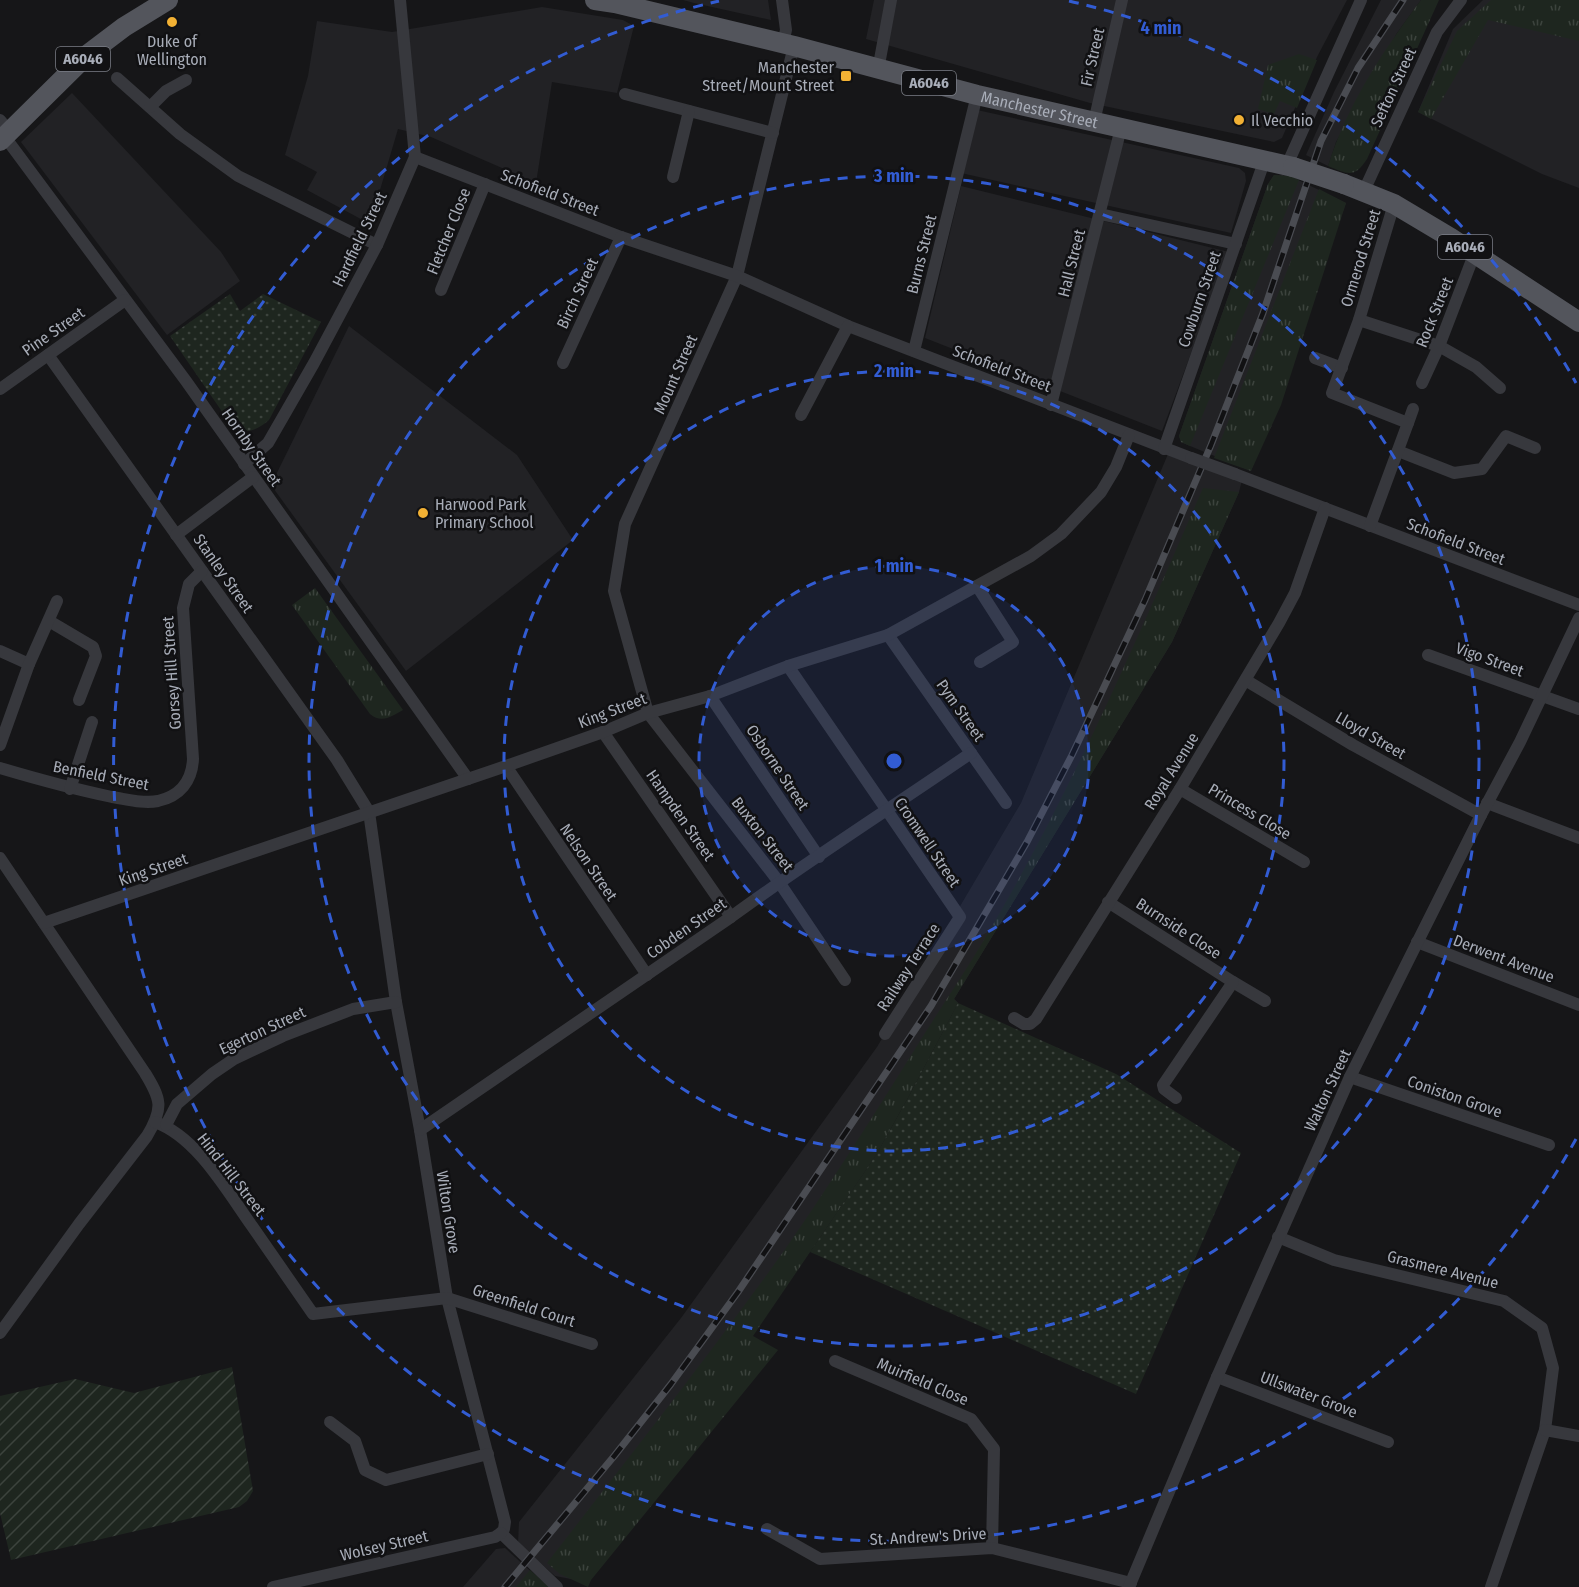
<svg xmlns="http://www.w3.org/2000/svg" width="1579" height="1587" font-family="'Fira Sans Condensed',sans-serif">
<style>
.built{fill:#222225}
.grass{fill:url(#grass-tufts)}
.park{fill:url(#park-dots)}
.garden{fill:url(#garden-furrows)}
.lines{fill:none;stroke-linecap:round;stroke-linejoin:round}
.street{stroke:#37383d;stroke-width:12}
.primary{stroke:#53555c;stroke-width:20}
.rail-casing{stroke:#4a4c52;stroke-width:7}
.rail{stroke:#111113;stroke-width:4.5;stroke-dasharray:14;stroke-linecap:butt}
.street-bridge{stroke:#37383d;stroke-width:12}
.primary-bridge{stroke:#53555c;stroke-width:20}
.ring{fill:none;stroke:#325cd3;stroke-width:3;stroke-dasharray:10 8}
.poi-dot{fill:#f2b134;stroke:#111113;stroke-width:2}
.labels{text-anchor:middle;stroke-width:5;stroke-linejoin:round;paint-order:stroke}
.shield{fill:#111113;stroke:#7b7e86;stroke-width:1.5}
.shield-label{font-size:15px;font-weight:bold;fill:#a8adb8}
.poi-label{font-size:16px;fill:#a8adb8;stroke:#111113;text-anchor:start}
.street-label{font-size:16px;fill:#a8adb8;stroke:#111113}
.centre{fill:#325cd3;stroke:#111113;stroke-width:3}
.ring-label{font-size:18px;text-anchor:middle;font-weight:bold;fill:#325cd3;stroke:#111113;stroke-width:5;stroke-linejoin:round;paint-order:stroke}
</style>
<defs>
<pattern id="grass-tufts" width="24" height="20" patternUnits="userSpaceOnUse" patternTransform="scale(1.5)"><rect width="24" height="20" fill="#1e261f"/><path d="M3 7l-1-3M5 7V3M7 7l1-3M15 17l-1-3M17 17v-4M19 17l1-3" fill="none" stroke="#3c433d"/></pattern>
<pattern id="park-dots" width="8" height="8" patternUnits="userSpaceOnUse" patternTransform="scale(1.5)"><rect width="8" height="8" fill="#1e261f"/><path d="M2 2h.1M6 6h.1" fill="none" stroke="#3c433d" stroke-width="1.8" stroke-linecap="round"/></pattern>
<pattern id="garden-furrows" width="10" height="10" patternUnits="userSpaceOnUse" patternTransform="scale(1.5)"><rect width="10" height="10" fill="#1e261f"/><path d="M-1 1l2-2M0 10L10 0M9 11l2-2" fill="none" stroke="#3c433d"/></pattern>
</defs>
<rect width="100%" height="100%" fill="#161618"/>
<g class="built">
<path d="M 683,0 L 768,0 L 771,20 L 694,3 Z"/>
<path d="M 874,0 L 1347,0 L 1317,57 L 1282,138 L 1274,142 L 1090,103 L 866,39 Z"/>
<path d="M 1381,0 L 1421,0 L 1397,33 L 1336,142 L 1328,166 L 1306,155 L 1334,92 Z"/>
<path d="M 1483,0 L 1579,0 L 1579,188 L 1542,174 L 1418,112 L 1453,29 Z"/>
<path d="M 542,7 L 623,20 L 634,26 L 617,93 L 552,82 L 536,183 L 431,137 L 398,129 L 370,224 L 307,190 L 317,172 L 285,155 L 308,76 L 317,21 L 392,32 Z"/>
<path d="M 72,93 L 221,252 L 240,281 L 167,335 L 21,142 Z"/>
<path d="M 977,110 L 1239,168 L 1245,173 L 1246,181 L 1231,233 L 961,173 Z"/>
<path d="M 1274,175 L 1290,176 L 1346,203 L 1251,471 L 1190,446 L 1181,442 L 1179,436 L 1268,184 Z"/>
<path d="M 961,186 L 1229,252 L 1162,431 L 925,338 Z"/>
<path d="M 349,326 L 517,455 L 573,540 L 406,671 L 271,485 Z"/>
<path d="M 1168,454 L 1242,480 L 1239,492 L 1172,642 L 954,999 L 958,1003 L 876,1155 L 752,1336 L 571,1579 L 555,1576 L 518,1543 L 519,1522 L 681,1318 L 877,1047 L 1021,803 Z"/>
<path d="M 505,1548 L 548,1587 L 463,1587 L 496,1549 Z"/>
</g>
<g class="grass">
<path d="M 1421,0 L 1439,0 L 1367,159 C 1354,179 1348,174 1328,166 C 1347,105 1383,51 1421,0 Z"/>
<path d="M 1491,0 L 1579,0 L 1579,41 L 1488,20 L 1431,119 L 1418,112 L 1457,31 Z"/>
<path d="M 1299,54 L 1317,60 L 1297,108 L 1280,101 L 1274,114 L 1258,109 L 1268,65 Z"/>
<path d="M 1274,175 L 1290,176 L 1299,180 L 1190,446 L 1181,442 L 1179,436 L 1268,184 Z"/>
<path d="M 1319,189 L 1346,203 L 1281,405 L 1251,471 L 1214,458 Z"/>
<path d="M 1203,488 L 1239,492 L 1172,642 L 954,999 L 958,1003 L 909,1096 L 876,1155 L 753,1336 L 778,1350 L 591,1580 L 588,1587 L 560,1574 L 547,1563 C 626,1461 706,1360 781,1255 C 830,1185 875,1113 920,1041 C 941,1007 964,974 984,940 C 1070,795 1136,642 1203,488 Z"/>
<path d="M 315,588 L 403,710 C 392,716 382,724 370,714 L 292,605 Z"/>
<path d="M 530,1570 L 547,1585 L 548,1587 L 516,1587 Z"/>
</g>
<g class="park">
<path d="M 230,294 L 240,311 L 263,294 L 321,322 L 269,420 C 259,429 248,434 234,429 L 170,336 Z"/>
<path d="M 958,1003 L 1116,1074 L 1241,1153 L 1136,1394 L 810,1252 L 876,1155 L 909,1096 Z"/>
</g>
<path class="garden" d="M 232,1367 L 253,1491 L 247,1501 L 239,1507 L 11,1560 L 0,1513 L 0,1396 L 75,1379 L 134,1393 Z"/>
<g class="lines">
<g class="street">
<path d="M 782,0 L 786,30 L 783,43"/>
<path d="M 794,46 L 737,276 L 625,524 L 614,591 L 648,713 L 779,882 L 845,980"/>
<path d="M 878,70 L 891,0"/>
<path d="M 117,78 L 180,134 L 238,176 L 377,245"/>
<path d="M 625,94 L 773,133"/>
<path d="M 150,107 L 166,91 L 186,80"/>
<path d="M 0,120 L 10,132"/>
<path d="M 1094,122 L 1122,0"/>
<path d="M 5,137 L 186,381 L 468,779"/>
<path d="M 415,157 L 621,237 L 737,276 L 848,326 L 1191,458"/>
<path d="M 1287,165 L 1361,0"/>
<path d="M 673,177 L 689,111"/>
<path d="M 1363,193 L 1437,32 L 1461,0"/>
<path d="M 1100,214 L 1236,244"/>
<path d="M 441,290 L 485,184"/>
<path d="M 1359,320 L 1439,346 L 1476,367 L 1500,388"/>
<path d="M 914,351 L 977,95"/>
<path d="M 48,355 L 337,760 L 369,812 L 396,1002 L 420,1130 L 447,1298 L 505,1522 L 504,1529 L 501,1533"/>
<path d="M 1315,358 L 1342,368"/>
<path d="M 563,363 L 621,237"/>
<path d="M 1422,383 L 1439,346 L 1472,260 L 1476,253"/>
<path d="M 0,389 L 125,300"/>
<path d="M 1051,405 L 1121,128"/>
<path d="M 801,415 L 848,326"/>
<path d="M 1408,423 L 1413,409"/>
<path d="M 1164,449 L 1265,159"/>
<path d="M 1398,451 L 1454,473 L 1482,469 L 1506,436 L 1535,448"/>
<path d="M 244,464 L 268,443 L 314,363 L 377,245 L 415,157 L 400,0"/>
<path d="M 1235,474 L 1579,605"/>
<path d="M 1370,526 L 1408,423 L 1332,393 L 1359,320 L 1394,204"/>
<path d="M 176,535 L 253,477"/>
<path d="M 977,586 L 1013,642 L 980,662"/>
<path d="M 49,621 L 93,647 L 96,656 L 79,700"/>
<path d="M 888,635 L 1006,803"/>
<path d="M 0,651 L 29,664"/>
<path d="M 1428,655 L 1579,709"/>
<path d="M 788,666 L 960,917 L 885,1034"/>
<path d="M 1247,681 L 1353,745 L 1481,815"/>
<path d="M 710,696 L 819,857"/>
<path d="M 603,732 L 731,917"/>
<path d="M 0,745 L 29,664 L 57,601"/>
<path d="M 506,766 L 647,975"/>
<path d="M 0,768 C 37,779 74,789 112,797 C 126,799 143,804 158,801 C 180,796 192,781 193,759 L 183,608 L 189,584 L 202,571"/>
<path d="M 70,789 L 92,722"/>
<path d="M 1180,789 L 1304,862"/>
<path d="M 1487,803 L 1579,838"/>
<path d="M 0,858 L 145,1073 C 161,1099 164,1108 147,1136 L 79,1224 L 0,1333"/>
<path d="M 1108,902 L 1233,982 L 1265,1001"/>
<path d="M 44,923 L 506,766 L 603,732 L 648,713 L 710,696 L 788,666 L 888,635 L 1031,556 L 1061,534 L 1101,492 L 1116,467 L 1129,435"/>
<path d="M 1417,942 L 1579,1005"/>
<path d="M 1014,1018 L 1024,1024 L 1030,1024 L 1036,1019 L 1180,789 L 1279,623 L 1295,593 L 1325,508"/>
<path d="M 1350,1077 L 1549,1145"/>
<path d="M 1176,1098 L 1164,1089 L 1163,1085 L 1233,982"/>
<path d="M 155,1122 C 197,1137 227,1191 252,1226 C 272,1255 293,1285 313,1314 L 447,1298 L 592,1344"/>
<path d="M 166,1125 L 177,1104 L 212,1074 L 234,1059 L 283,1036 L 353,1009 L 396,1002"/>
<path d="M 420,1130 L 731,917 C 809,860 891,808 971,753"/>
<path d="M 1278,1237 L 1334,1260 L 1504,1301 L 1542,1328 L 1553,1368 L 1545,1430 L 1491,1587"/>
<path d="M 835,1361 L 971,1419 L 994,1449 L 992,1548"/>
<path d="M 1217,1377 L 1388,1442"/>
<path d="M 330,1422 L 355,1441 L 365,1470 L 386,1480 L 488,1454"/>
<path d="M 1545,1430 L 1579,1436"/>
<path d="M 767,1529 L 820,1559 L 992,1548 L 1131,1583"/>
<path d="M 501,1533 L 557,1587"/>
<path d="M 273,1587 L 495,1537 L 501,1533"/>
<path d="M 1129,1587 L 1217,1377 L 1350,1077 L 1481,815 L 1520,742 L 1579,618"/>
</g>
<g class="primary">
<path id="s1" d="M 595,0 L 615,3 L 794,46 L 977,95 L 1293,167"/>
<path d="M 0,141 L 87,55 L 124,27 L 168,0"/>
<path d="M 1344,184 L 1394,204 L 1451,238 L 1579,322"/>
</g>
<defs>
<path id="rail" d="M 505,1587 L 615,1455 L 671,1384 L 738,1292 L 931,1006 L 1027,842 L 1072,755 L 1145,600 L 1211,445 L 1263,313 L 1321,141 L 1358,68 L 1403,0"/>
</defs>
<use href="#rail" class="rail-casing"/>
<use href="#rail" class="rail"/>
<path class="street-bridge" d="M 1191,458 L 1235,474"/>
<path class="primary-bridge" d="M 1293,167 L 1344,184"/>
</g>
<circle cx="894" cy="761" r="195" fill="#325cd3" fill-opacity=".12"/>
<g class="ring">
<circle cx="894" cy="761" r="195"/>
<circle cx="894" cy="761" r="390"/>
<circle cx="894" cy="761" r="585"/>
<path d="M1576 1139A780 780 0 1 1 719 1M1069 1A780 780 0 0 1 1576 383"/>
</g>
<g class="poi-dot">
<circle cx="172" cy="22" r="6"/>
<rect x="840" y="70" width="12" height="12" rx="3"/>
<circle cx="1239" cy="120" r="6"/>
<circle cx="423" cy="513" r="6"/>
</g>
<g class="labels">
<g class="shield">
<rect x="56" y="47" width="54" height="24" rx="4.5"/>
<rect x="902" y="71" width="54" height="24" rx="4.5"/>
<rect x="1438" y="235" width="54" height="24" rx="4.5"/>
</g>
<g class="shield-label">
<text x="83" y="64">A6046</text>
<text x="929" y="88">A6046</text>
<text x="1465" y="252">A6046</text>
</g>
<g class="poi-label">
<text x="172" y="47" text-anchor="middle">Duke of<tspan x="172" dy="18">Wellington</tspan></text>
<text x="834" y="73" text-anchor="end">Manchester<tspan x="834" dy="18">Street/Mount Street</tspan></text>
<text x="1251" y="126">Il Vecchio</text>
<text x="435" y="510">Harwood Park<tspan x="435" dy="18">Primary School</tspan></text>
</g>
<g class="street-label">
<text transform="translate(1092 57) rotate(-77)" y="6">Fir Street</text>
<text transform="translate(1393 87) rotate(-65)" y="6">Sefton Street</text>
<text dy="6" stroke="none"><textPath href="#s1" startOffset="458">Manchester Street</textPath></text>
<text transform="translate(550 192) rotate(21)" y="6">Schofield Street</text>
<text transform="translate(448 231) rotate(-68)" y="6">Fletcher Close</text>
<text transform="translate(359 239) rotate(-64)" y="6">Hardfield Street</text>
<text transform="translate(921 254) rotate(-76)" y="6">Burns Street</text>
<text transform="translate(1360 258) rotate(-73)" y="6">Ormerod Street</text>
<text transform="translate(1071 263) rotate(-76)" y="6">Hall Street</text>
<text transform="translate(577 293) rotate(-65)" y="6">Birch Street</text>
<text transform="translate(1199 299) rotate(-71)" y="6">Cowburn Street</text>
<text transform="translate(1434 312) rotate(-68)" y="6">Rock Street</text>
<text transform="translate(53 331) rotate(-35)" y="6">Pine Street</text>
<text transform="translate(1002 368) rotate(21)" y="6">Schofield Street</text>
<text transform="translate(675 374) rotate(-66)" y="6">Mount Street</text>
<text transform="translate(252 447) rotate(55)" y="6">Hornby Street</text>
<text transform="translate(1456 541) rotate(21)" y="6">Schofield Street</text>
<text transform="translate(224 573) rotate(55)" y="6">Stanley Street</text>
<text transform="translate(1490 659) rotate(20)" y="6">Vigo Street</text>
<text transform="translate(171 673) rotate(-94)" y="6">Gorsey Hill Street</text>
<text transform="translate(612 710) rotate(-21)" y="6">King Street</text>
<text transform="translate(961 710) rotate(55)" y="6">Pym Street</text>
<text transform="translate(1371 735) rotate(30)" y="6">Lloyd Street</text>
<text transform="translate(778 767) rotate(56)" y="6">Osborne Street</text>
<text transform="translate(1171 771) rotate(-58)" y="6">Royal Avenue</text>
<text transform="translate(101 775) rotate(11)" y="6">Benfield Street</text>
<text transform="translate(1250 811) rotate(31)" y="6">Princess Close</text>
<text transform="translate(681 815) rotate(55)" y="6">Hampden Street</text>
<text transform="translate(763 834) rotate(52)" y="6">Buxton Street</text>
<text transform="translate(928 842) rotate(56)" y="6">Cromwell Street</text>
<text transform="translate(589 862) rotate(56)" y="6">Nelson Street</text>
<text transform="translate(153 869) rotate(-19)" y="6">King Street</text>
<text transform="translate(686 928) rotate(-35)" y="6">Cobden Street</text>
<text transform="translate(1179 928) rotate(33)" y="6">Burnside Close</text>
<text transform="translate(1504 958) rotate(21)" y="6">Derwent Avenue</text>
<text transform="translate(908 967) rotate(-57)" y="6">Railway Terrace</text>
<text transform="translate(262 1030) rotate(-25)" y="6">Egerton Street</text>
<text transform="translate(1327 1090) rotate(-65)" y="6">Walton Street</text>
<text transform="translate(1455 1096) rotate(19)" y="6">Coniston Grove</text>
<text transform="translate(232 1174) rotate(52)" y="6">Hind Hill Street</text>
<text transform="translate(449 1212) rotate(81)" y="6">Wilton Grove</text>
<text transform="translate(1443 1269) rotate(14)" y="6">Grasmere Avenue</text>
<text transform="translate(524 1305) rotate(18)" y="6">Greenfield Court</text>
<text transform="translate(923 1381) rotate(23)" y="6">Muirfield Close</text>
<text transform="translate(1309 1394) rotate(21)" y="6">Ullswater Grove</text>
<text transform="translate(928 1536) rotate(-3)" y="6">St. Andrew's Drive</text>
<text transform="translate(384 1545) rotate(-13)" y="6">Wolsey Street</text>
</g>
</g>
<circle cx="894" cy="761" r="9" class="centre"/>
<g class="ring-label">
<text x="1161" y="34">4 min</text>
<text x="894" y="182">3 min</text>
<text x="894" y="377">2 min</text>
<text x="894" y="572">1 min</text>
</g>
</svg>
